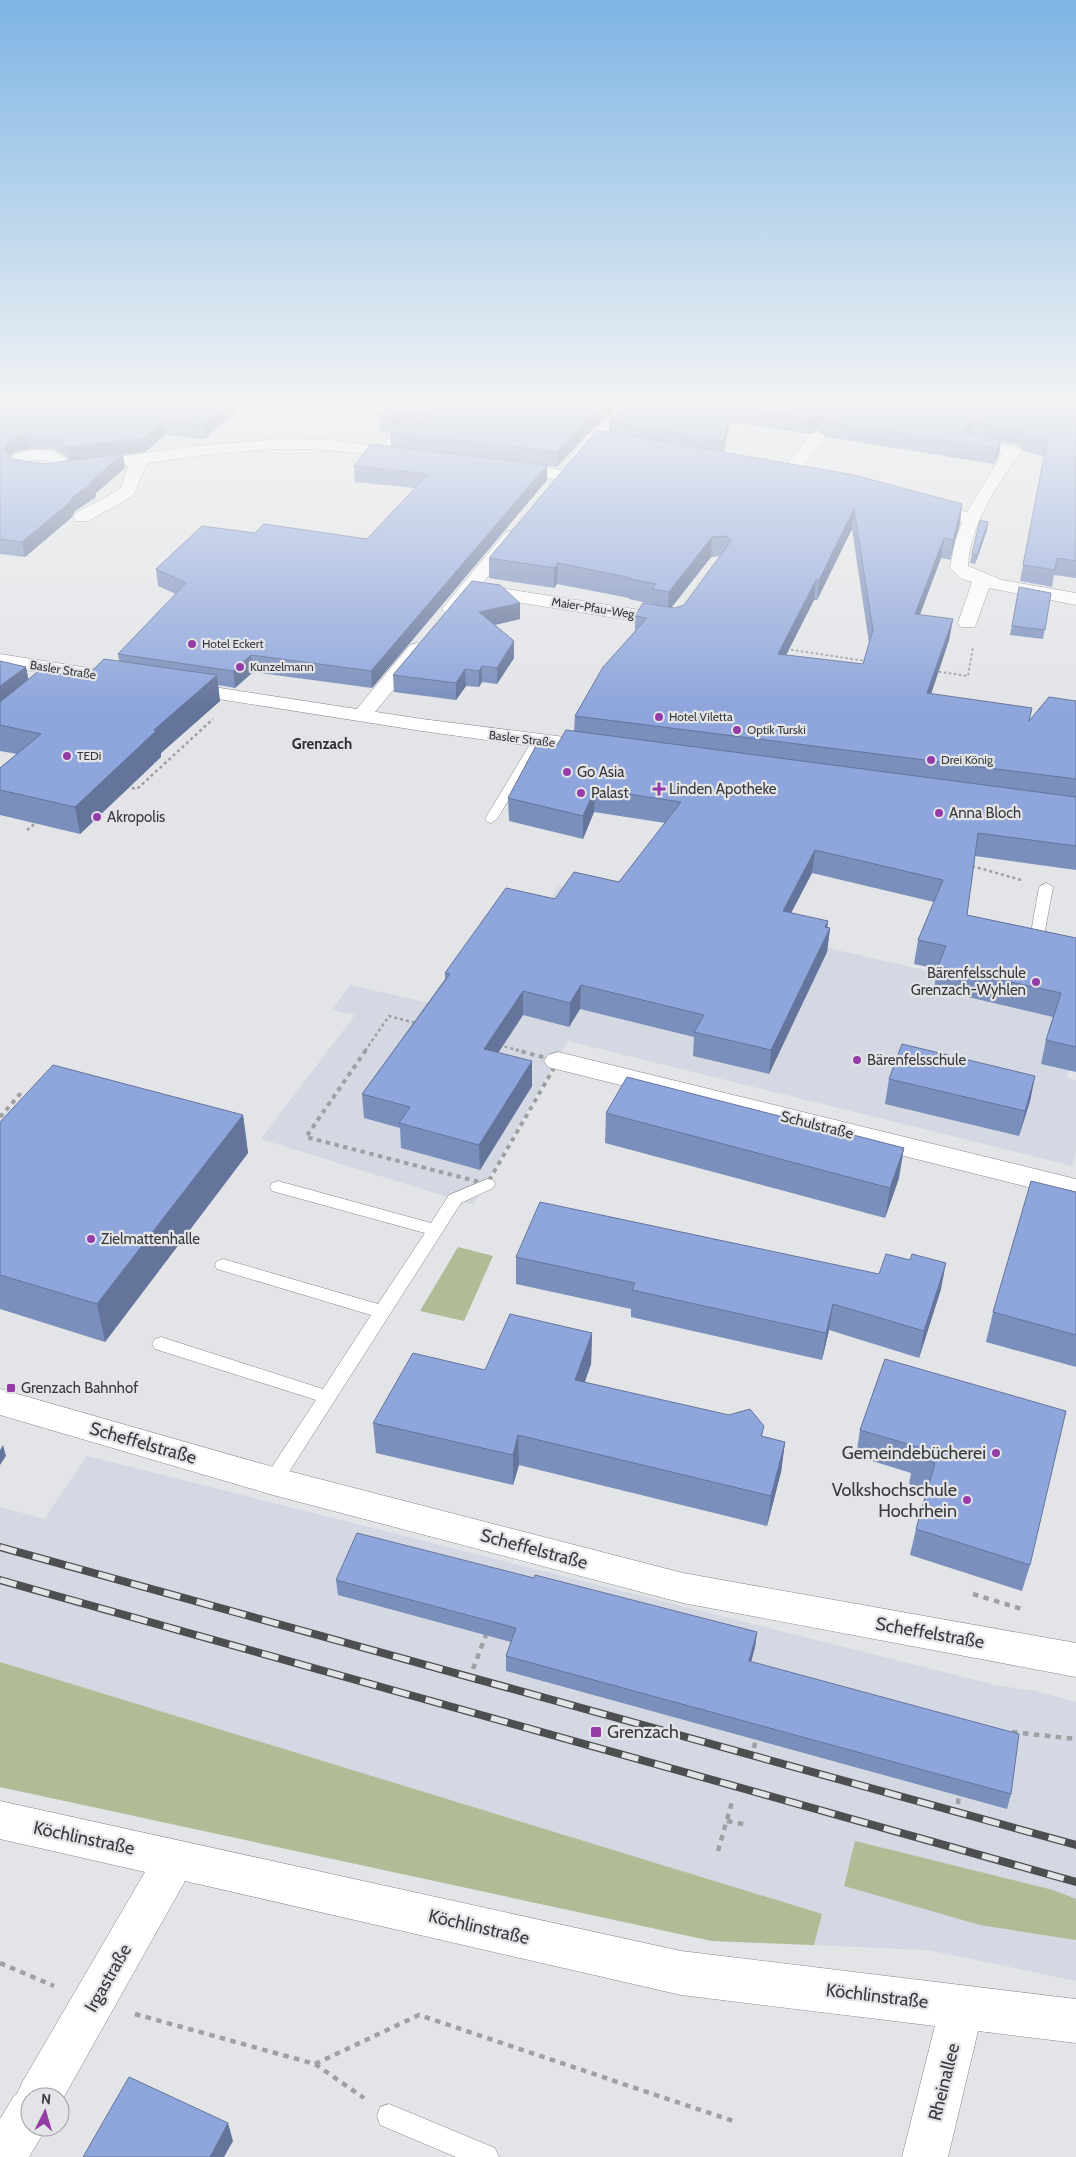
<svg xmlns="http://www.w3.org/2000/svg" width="1076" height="2157" font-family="Cabin,sans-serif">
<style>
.built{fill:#d3d8e2}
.green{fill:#b0bc95}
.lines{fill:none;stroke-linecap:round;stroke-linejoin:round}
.lane-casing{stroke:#838588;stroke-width:1}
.street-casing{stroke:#838588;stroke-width:1}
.primary-casing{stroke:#838588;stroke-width:1}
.path-far3{stroke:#9ea0a2;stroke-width:2;stroke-dasharray:2.5 2.5;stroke-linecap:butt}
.path-far2{stroke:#9ea0a2;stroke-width:2.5;stroke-dasharray:3 3;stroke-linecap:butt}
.path-far1{stroke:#9ea0a2;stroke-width:4;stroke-dasharray:4.5 4.5;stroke-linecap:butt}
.path{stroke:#9ea0a2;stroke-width:4.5;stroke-dasharray:5.5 5.5;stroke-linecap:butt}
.lane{fill:#fff;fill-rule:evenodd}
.street{fill:#fff;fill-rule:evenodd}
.primary{fill:#fff;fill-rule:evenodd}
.rail-casing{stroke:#4d4e4f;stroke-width:8}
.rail{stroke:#e2e4e7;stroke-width:5.5;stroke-dasharray:17;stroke-linecap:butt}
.wall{fill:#7b8fbd;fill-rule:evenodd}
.shaded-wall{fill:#64749a}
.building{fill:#8fa6dc;stroke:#64749a;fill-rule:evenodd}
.poi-dot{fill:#963ca7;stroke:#e2e4e7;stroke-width:2}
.labels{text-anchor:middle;stroke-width:4.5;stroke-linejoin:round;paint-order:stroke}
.far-street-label{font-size:12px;fill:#393a3b;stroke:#e2e4e7}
.far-poi-label{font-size:12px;fill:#393a3b;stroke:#e2e4e7;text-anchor:start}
.far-quarter-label{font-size:15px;font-weight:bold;fill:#303134;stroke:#e2e4e7}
.poi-label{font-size:15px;fill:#393a3b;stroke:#e2e4e7;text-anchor:start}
.street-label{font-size:15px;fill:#393a3b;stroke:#e2e4e7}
.near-street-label{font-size:18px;fill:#393a3b;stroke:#e2e4e7}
.near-poi-label{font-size:18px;fill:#393a3b;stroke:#e2e4e7;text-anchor:end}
</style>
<rect width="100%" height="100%" fill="#e2e4e7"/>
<g class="built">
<path d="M 559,886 L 1076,1005 L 1076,1040 L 1067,1078 L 1076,1080 L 1076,1151 L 1072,1166 L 568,1041 L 473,1205 L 261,1139 L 355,1015 L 332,1010 L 350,985 L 474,1013 Z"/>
<path d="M 87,1456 L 995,1685 L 1035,1691 L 1076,1702 L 1076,1981 L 928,1950 L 712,1941 L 0,1787 L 0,1507 L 44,1519 Z"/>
</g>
<g class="green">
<path d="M 458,1247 L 493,1256 L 464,1321 L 420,1311 Z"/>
<path d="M 0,1662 L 822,1914 L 814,1945 L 712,1941 L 0,1787 Z"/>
<path d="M 855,1841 L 1053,1890 L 1076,1899 L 1076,1940 L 980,1925 L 844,1886 Z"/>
</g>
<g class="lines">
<defs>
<g id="lane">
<path d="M 399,429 L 407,428 L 411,431 L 404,434 L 381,453 L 375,453 L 375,449 Z"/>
<path d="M 538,737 L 544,741 L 497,819 L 491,823 L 487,822 L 485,819 L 532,741 Z"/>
<path d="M 1046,883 L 1053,887 L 1043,941 L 1076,948 L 1076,956 L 1031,947 L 1029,944 L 1039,887 Z"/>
<path d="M 487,1179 L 493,1180 L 495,1184 L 493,1188 L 461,1203 L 280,1486 L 273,1489 L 266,1486 L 264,1481 L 266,1476 L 316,1400 L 155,1349 L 152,1344 L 155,1339 L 161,1337 L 323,1389 L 371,1315 L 217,1269 L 215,1265 L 217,1261 L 223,1259 L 378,1304 L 425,1233 L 272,1191 L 270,1187 L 272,1183 L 278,1181 L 431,1223 L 449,1195 Z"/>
<path d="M 389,2104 L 495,2148 L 499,2157 L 456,2157 L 380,2125 L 377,2116 L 380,2107 Z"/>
</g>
<g id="street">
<path d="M 622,406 L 639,406 L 598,443 L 584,461 L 572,461 L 570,457 L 586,437 Z"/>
<path d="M 817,432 L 823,434 L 825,437 L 823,440 L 794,479 L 782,479 L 780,475 L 782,471 L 811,434 Z"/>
<path d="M 279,439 L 331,440 L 405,449 L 411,450 L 413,454 L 411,458 L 405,459 C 372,455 339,450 306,449 C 253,448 200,455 147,463 L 133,496 L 88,521 L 76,521 L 73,517 L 76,513 L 120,489 L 129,465 L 87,471 L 81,470 L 79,466 L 81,462 L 196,446 Z"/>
<path d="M 971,439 L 1019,447 L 1021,451 C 998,484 970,524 968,566 L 1002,580 L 1076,593 L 1076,605 L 989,588 L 975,627 L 961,627 L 958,623 L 972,582 L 962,579 L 950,568 L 955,541 L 962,522 L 919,511 L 916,507 L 919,503 L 925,502 L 967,512 L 1002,454 L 965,447 L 963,444 L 965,441 Z"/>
<path d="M 32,450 C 50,449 63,453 72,468 L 70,472 C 57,475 56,465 46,460 L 32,460 L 24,464 L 28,466 L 50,467 L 52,471 L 50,475 C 36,478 16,478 7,465 L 14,454 Z"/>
<path d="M 509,463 L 562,470 L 568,471 L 570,475 L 568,479 L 562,480 L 503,472 L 501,468 L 503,464 Z"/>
<path d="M 512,531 L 518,532 L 521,536 L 481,585 L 672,615 L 679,617 L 682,621 L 679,625 L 672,627 L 473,595 L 459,613 L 445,613 L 442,609 L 445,605 L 506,532 Z"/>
<path d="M 417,643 L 424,645 L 427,649 L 424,653 L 369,719 L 362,721 L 355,719 L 351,715 L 355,711 L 410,645 Z"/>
<path d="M 558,1052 L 1076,1179 L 1076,1199 L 548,1067 L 544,1061 L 548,1055 Z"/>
<path d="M 0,1389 L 273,1467 L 683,1573 L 1076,1643 L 1076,1677 L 683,1603 L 273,1495 L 0,1415 Z"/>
<path d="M 0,1801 L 681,1951 L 1076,1999 L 1076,2043 L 978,2031 L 948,2157 L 902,2157 L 935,2026 L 681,1995 L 185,1881 L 60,2104 L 60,2097 L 30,2097 L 30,2127 L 47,2127 L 29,2157 L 0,2157 L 0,2119 L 14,2096 L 17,2094 L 23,2081 L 145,1872 L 0,1839 Z"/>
</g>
<g id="primary">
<path d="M 0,654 L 126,674 L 133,676 L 136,680 L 133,684 L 126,686 L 0,666 Z"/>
<path d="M 181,682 L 422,719 L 596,741 L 604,743 L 607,748 L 604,753 L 596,755 L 422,731 L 174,692 L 171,688 L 174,684 Z"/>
</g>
</defs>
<use href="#lane" class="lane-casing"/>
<use href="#street" class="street-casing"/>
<use href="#primary" class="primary-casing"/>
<g class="path-far3">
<path d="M 229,406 L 236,411 L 241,420"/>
<path d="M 786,649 L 866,661"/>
<path d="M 934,671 L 968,676 L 973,647"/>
</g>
<g class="path-far2">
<path d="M 126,787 L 137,789 L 213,719"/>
<path d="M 27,830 L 38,821"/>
<path d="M 972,866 L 1021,880"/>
<path d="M 365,1051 L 389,1016 L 521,1051"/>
</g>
<g class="path-far1">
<path d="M 366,1050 L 306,1137 L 487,1184 L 558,1061 L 516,1050"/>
<path d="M 0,1117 L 21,1093"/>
</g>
<g class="path">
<path d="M 973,1594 L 1025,1610"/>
<path d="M 473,1669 L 487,1632"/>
<path d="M 1012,1732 L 1076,1739"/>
<path d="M 754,1748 L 756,1737"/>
<path d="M 958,1804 L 959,1792"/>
<path d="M 727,1821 L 748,1825"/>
<path d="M 718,1851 L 732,1802"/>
<path d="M 0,1963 L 54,1986"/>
<path d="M 135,2014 L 315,2064 L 364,2098"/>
<path d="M 315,2064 L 419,2015 L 736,2122"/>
</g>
<use href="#lane" class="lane"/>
<use href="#street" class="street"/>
<use href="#primary" class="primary"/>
<defs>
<g id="rail">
<path d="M 0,1547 L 1076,1845"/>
<path d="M 0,1580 L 1076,1882"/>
</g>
</defs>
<use href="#rail" class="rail-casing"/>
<use href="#rail" class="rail"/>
</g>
<g class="wall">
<path d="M 0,406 L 235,412 L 205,439 L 165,435 L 145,452 L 123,455 L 125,468 L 96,493 L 96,497 L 75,511 L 71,518 L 25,557 L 0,554 ZM 29,449 L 52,449 L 65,456 L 69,461 L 43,464 L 13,459 L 10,457 L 14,452 Z"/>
<path d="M 390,406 L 585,436 L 557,467 L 547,466 L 547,480 L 372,688 L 253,672 L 235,688 L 218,685 L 220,701 L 161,753 L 161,757 L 80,834 L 0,815 L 0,768 L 17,754 L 0,751 L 0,661 L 26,667 L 28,679 L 84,679 L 119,661 L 118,654 L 176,594 L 158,586 L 156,569 L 255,533 L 367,539 L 415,488 L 355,482 L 354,466 L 391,446 L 390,432 L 380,431 L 379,416 Z"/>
<path d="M 626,406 L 1076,406 L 1076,578 L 1054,575 L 1052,587 L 1020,581 L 1044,456 L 1023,451 L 1019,445 L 1001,442 L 999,455 L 994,464 L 827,437 L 818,430 L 809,434 L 730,422 L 724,452 L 962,504 L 960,523 L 950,560 L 941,558 L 920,615 L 953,619 L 949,640 L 931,694 L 1029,721 L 1076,701 L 1076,870 L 975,856 L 967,915 L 1076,938 L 1076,1072 L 1041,1064 L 1046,1040 L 1053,1017 L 934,989 L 937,969 L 914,964 L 918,940 L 934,902 L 812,873 L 791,913 L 828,921 L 827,928 L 830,928 L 827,952 L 769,1074 L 693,1056 L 694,1037 L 580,1009 L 569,1027 L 523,1015 L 498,1053 L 532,1086 L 480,1170 L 401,1148 L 400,1128 L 364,1118 L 362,1094 L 445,979 L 445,973 L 555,899 L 619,882 L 665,823 L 594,812 L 583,839 L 509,821 L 508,798 L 557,745 L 574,731 L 575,716 L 635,631 L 635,616 L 652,605 L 652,604 L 629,599 L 629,598 L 557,584 L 554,588 L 489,578 L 489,558 L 609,432 L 609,421 ZM 852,529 L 869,643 L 863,664 L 786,655 L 814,600 L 817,600 ZM 720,556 L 684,605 L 675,608 L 671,608 L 711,557 Z"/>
<path d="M 988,522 L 987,530 L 975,564 L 970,563 L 972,554 Z"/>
<path d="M 472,581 L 520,619 L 495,625 L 514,641 L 514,658 L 497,684 L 482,682 L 479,687 L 466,686 L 456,700 L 394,692 L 393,675 Z"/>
<path d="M 1019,587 L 1051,593 L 1043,639 L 1010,635 Z"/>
<path d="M 1035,1076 L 1030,1101 L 1019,1136 L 885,1104 L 889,1079 Z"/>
<path d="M 606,1113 L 899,1178 L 885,1218 L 605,1143 Z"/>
<path d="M 243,1115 L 248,1153 L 105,1342 L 0,1309 L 0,1122 Z"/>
<path d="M 1076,1192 L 1076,1367 L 986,1342 L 993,1312 Z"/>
<path d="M 516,1257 L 941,1289 L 919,1358 L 829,1330 L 822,1360 L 631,1317 L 631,1309 L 516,1284 Z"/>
<path d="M 592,1333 L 591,1364 L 585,1382 L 764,1426 L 762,1436 L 785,1442 L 781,1472 L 767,1526 L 519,1465 L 513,1485 L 376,1453 L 373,1423 L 485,1370 Z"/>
<path d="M 885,1359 L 1030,1565 L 1022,1591 L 910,1555 L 916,1529 L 928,1489 L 909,1484 L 911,1473 L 856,1456 L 860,1430 Z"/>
<path d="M 534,1578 L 757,1632 L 755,1647 L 751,1662 L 1011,1794 L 1007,1809 L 506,1671 L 506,1656 L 511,1642 L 338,1595 L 336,1580 Z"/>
</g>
<g class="shaded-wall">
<path d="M 225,406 L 234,406 L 235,412 L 205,439 L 203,425 Z"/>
<path d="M 603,406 L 620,406 L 585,436 L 557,467 L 557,452 L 585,420 Z"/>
<path d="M 731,407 L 730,422 L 723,456 L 724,441 Z"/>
<path d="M 402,411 L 402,426 L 393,432 L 393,417 Z"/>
<path d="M 819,415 L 818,430 L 809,434 L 810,419 Z"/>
<path d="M 164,421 L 165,435 L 145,452 L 123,455 L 125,468 L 96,493 L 96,497 L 75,511 L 71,518 L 25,557 L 22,542 L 70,461 L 67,447 Z"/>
<path d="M 974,422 L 971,437 L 963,440 L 964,430 L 966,425 Z"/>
<path d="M 26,435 L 29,449 L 14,452 L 5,464 L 3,450 L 11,438 Z"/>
<path d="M 1001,440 L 999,455 L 994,464 L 996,448 Z"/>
<path d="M 547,465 L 547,480 L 372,688 L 371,671 Z"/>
<path d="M 962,504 L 960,523 L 950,560 L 953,540 Z"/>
<path d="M 854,509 L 852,529 L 817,600 L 819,580 Z"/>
<path d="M 988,522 L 987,530 L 975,564 L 977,555 Z"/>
<path d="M 712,537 L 711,557 L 668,612 L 669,592 Z"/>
<path d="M 944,538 L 941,558 L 912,635 L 915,614 Z"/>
<path d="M 558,563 L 557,584 L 554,588 L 554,568 Z"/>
<path d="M 816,580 L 814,600 L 776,675 L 778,654 Z"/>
<path d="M 520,603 L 520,619 L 480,628 L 479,612 Z"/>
<path d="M 953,619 L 949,640 L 924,715 L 927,693 Z"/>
<path d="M 514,641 L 514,658 L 497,684 L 497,668 Z"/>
<path d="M 251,655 L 253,672 L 235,688 L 233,671 Z"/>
<path d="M 482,666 L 482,682 L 479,687 L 479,671 Z"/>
<path d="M 26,667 L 31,693 L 0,717 L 0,686 Z"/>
<path d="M 465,669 L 466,686 L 456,700 L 456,683 Z"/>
<path d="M 217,675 L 220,701 L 161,753 L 161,757 L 80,834 L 75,807 L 154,730 Z"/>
<path d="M 595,789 L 594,812 L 583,839 L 583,816 Z"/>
<path d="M 815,850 L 812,873 L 780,934 L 783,911 Z"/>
<path d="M 828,921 L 826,937 L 830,928 L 827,952 L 769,1074 L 771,1050 Z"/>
<path d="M 581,985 L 580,1009 L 569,1027 L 570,1003 Z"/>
<path d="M 523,991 L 523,1015 L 485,1073 L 484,1049 Z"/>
<path d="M 532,1061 L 532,1086 L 480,1170 L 479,1145 Z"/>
<path d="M 1035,1076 L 1030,1101 L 1019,1136 L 1025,1111 Z"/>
<path d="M 243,1115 L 248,1153 L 105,1342 L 97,1304 Z"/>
<path d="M 904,1148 L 899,1178 L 885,1218 L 890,1188 Z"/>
<path d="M 946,1263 L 941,1289 L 919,1358 L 924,1331 Z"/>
<path d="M 833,1304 L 829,1330 L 822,1360 L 826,1333 Z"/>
<path d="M 592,1333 L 591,1364 L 574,1410 L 575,1380 Z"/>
<path d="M 518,1435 L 519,1465 L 513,1485 L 513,1455 Z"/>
<path d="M 785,1442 L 781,1472 L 767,1526 L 771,1496 Z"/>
<path d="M 3,1445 L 6,1456 L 0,1465 L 0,1450 Z"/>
<path d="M 757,1632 L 755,1647 L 747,1676 L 749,1661 Z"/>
<path d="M 228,2123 L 233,2141 L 224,2157 L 210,2157 Z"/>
</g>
<g class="building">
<path d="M 0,406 L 225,406 L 203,425 L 164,421 L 143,438 L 67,447 L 63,442 L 50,435 L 26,435 L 11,438 L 3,450 L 13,459 L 43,464 L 123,454 L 90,482 L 94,482 L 73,497 L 69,503 L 22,542 L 0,539 Z"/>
<path d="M 390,406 L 603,406 L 585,420 L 557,452 L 390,432 L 404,421 L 431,425 L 437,420 L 432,415 L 402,411 L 393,417 L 379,416 Z"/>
<path d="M 626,406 L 1076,406 L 1076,561 L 1057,558 L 1055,570 L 1023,565 L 1047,441 L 1025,435 L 1022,430 L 974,422 L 966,425 L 964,430 L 967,434 L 1001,440 L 996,448 L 828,422 L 819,415 L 810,419 L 731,407 L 724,441 L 609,421 Z"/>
<path d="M 597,430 L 854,475 L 962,504 L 953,540 L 944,538 L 915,614 L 953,619 L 927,693 L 1032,708 L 1029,721 L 1049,697 L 1076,701 L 1076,779 L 575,716 L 603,667 L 647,618 L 635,616 L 643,603 L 675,608 L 684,605 L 731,541 L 727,536 L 712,537 L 669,592 L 652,589 L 656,584 L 630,579 L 631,578 L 558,563 L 554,568 L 489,558 ZM 854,509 L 873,630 L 863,664 L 778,654 L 816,580 L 819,580 Z"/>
<path d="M 371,444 L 547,465 L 371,671 L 251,655 L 233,671 L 118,654 L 186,583 L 156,569 L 202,526 L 255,533 L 264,524 L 367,539 L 428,474 L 354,466 Z"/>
<path d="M 980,520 L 988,522 L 977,555 L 972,554 Z"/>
<path d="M 472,581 L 500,585 L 520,603 L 479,612 L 514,641 L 507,652 L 497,668 L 482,666 L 479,671 L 465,669 L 456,683 L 393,675 Z"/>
<path d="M 1019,587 L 1051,593 L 1045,630 L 1012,626 Z"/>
<path d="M 104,659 L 217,675 L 154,730 L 157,730 L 75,807 L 0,790 L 0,768 L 41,734 L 0,725 L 0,702 L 40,670 L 84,679 Z"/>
<path d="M 0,661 L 26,667 L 0,686 Z"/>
<path d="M 566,730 L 1076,797 L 1076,846 L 978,833 L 967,915 L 1076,938 L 1076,1047 L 1046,1040 L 1061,993 L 938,966 L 946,946 L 918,940 L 943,880 L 815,850 L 783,911 L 828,921 L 825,927 L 830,928 L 771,1050 L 694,1032 L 704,1015 L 581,985 L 570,1003 L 523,991 L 484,1049 L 532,1061 L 479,1145 L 399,1123 L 410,1107 L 362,1094 L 450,974 L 445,973 L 506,888 L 555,899 L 574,872 L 619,882 L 681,802 L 595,789 L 583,816 L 508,798 L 538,742 L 557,745 Z"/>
<path d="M 902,1044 L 1035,1076 L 1025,1111 L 889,1079 Z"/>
<path d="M 53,1065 L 243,1115 L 97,1304 L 0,1275 L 0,1122 Z"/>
<path d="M 627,1077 L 904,1148 L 890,1188 L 606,1113 Z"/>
<path d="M 1031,1181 L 1076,1192 L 1076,1335 L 993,1312 Z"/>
<path d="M 540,1202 L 879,1274 L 886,1254 L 910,1260 L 912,1254 L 946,1263 L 924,1331 L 833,1304 L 826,1333 L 632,1290 L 635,1283 L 516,1257 Z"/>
<path d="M 510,1314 L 592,1333 L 575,1380 L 729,1415 L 750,1409 L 764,1426 L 761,1436 L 785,1442 L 771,1496 L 518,1435 L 513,1455 L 373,1423 L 413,1353 L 485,1370 Z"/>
<path d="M 885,1359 L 1066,1411 L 1030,1565 L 916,1529 L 935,1463 L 914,1457 L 918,1447 L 860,1430 Z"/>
<path d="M 357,1533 L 534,1578 L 535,1575 L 757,1632 L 749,1661 L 1019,1734 L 1011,1794 L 506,1656 L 516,1628 L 336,1580 Z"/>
<path d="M 129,2077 L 228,2123 L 210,2157 L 83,2157 Z"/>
</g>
<linearGradient id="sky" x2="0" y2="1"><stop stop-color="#7db4e4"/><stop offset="0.57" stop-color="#f2f3f4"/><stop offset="1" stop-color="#f2f3f4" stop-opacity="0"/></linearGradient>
<rect width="1076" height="707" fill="url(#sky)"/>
<g class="poi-dot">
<circle cx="192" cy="644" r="5"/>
<circle cx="240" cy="667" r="5"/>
<circle cx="659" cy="717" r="5"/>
<circle cx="737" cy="730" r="5"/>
<circle cx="67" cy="756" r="5"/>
<circle cx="931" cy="760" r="5"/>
<circle cx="567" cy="772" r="5"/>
<path d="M656.5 781.5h5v5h5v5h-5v5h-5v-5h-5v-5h5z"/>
<circle cx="581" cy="793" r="5"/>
<circle cx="939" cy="813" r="5"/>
<circle cx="97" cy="817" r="5"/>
<circle cx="1036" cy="982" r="5"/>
<circle cx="857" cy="1060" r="5"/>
<circle cx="91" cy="1239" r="5"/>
<rect x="6" y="1383" width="10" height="10" rx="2.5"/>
<circle cx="996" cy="1453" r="5"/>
<circle cx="967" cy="1500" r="5"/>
<rect x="590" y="1726" width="12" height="12" rx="2.5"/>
</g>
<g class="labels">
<g class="far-street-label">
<text transform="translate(593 608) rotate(9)" y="4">Maier-Pfau-Weg</text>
<text transform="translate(63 670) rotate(9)" y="4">Basler Straße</text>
<text transform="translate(522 739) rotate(7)" y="4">Basler Straße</text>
</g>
<g class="far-poi-label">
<text x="202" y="648">Hotel Eckert</text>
<text x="250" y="671">Kunzelmann</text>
<text x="669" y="721">Hotel Viletta</text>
<text x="747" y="734">Optik Turski</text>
<text x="77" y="760">TEDi</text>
<text x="941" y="764">Drei König</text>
</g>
<g class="far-quarter-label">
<text x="322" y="749">Grenzach</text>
</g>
<g class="poi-label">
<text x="577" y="777">Go Asia</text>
<text x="669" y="794">Linden Apotheke</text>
<text x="591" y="798">Palast</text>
<text x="949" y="818">Anna Bloch</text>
<text x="107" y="822">Akropolis</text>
<text x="1026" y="978" text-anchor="end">Bärenfelsschule<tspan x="1026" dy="17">Grenzach-Wyhlen</tspan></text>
<text x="867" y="1065">Bärenfelsschule</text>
<text x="101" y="1244">Zielmattenhalle</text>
<text x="21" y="1393">Grenzach Bahnhof</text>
</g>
<g class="street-label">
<text transform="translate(817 1125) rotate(14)" y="5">Schulstraße</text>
</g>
<g class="near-street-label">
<text transform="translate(143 1443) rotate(16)" y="6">Scheffelstraße</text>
<text transform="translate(534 1549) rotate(15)" y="6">Scheffelstraße</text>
<text transform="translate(930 1633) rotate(10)" y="6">Scheffelstraße</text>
<text transform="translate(84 1838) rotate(12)" y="6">Köchlinstraße</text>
<text transform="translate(479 1927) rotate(13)" y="6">Köchlinstraße</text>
<text transform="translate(108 1978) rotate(-60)" y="6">Irgastraße</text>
<text transform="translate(877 1996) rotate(7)" y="6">Köchlinstraße</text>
<text transform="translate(944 2082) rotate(-76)" y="6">Rheinallee</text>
</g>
<g class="near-poi-label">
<text x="986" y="1459">Gemeindebücherei</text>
<text x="957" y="1496">Volkshochschule<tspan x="957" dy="21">Hochrhein</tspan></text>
<text x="607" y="1738" text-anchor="start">Grenzach</text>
</g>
</g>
<g transform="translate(45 2112) rotate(5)"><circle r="24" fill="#e2e4e7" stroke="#9ea0a2"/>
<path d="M0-4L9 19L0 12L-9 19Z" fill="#963ca7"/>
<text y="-8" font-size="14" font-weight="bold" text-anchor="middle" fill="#393a3b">N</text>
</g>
</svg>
